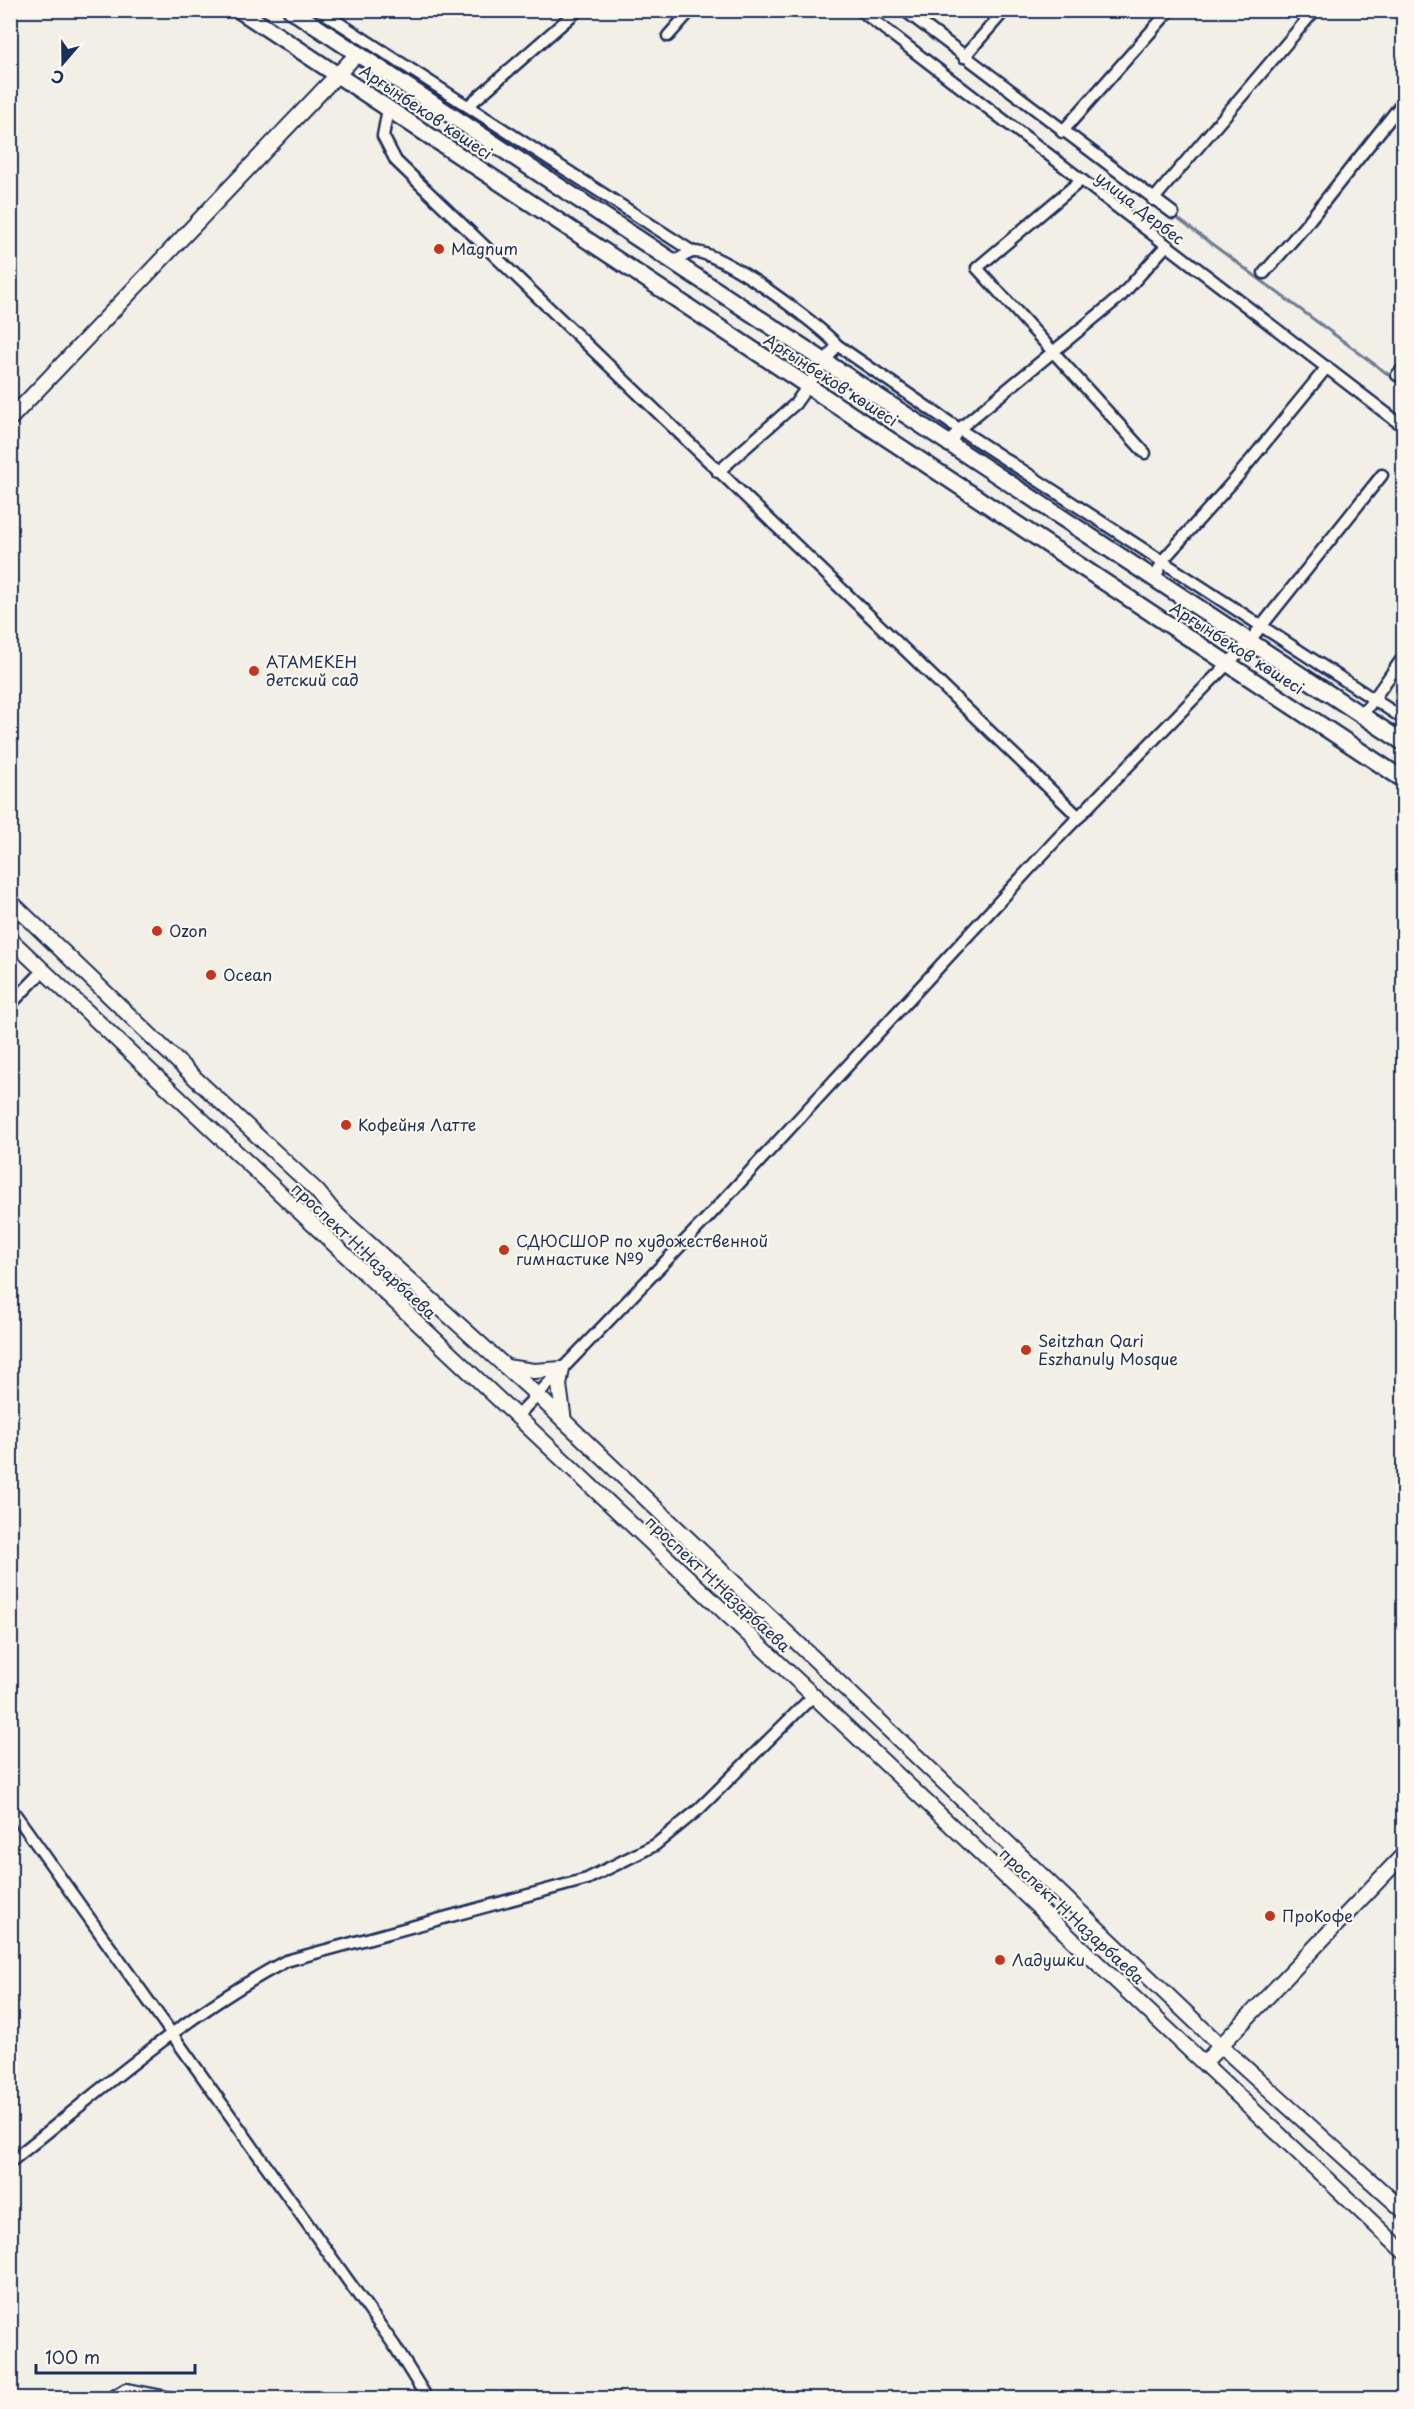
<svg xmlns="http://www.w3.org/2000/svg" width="1414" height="2409" font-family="'Playpen Sans',sans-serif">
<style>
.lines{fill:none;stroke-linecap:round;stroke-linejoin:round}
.stream{stroke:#707b93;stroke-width:3}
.street-casing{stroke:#1b2f5e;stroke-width:15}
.secondary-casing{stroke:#1b2f5e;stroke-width:18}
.primary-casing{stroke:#1b2f5e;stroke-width:20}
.street{stroke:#fbf7ec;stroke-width:10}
.secondary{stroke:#fbf7ec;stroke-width:14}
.primary{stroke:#fbf7ec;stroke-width:15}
.poi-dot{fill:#c8321e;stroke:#fbf7ec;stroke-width:2}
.labels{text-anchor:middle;stroke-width:4.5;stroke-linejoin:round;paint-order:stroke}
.street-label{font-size:16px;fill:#1b2f5e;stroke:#fbf7ec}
.poi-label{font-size:16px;fill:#1b2f5e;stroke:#fbf7ec;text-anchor:start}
</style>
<rect width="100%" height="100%" fill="#f2efe6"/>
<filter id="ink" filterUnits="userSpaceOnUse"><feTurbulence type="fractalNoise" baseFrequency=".0167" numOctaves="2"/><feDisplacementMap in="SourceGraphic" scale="12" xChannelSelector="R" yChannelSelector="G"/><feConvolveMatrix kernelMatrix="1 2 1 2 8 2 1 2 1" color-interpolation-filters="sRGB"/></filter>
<g filter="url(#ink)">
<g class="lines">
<g class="stream">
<path d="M 895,10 L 954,54"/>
<path d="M 1174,216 L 1404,386"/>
</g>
<defs>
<g id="street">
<path d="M 319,10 L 693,252"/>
<path d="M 860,10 L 1404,427"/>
<path d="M 904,10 L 1173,213"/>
<path d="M 668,36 L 691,10"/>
<path d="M 964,57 L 1005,10"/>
<path d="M 468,106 L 578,10"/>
<path d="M 388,109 L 383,136 L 396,161 L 1079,817"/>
<path d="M 1062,132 L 1170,10"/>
<path d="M 1080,181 L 977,268 L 1145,453"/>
<path d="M 1153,200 L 1315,10"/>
<path d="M 673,262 C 679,259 687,253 693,252 C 719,249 818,324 837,345 L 795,404 L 718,472"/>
<path d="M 1264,273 L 1304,227 L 1404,101"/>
<path d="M 837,345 L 959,429 L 1404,719"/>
<path d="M 1397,375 L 1404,368"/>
<path d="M 948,446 L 959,429 L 1121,296 L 1165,247"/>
<path d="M 1154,581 L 1163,560 L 1237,477 L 1327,367"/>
<path d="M 1361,717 L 1404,656"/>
<path d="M 10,1005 L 43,971"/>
<path d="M 516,1417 L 710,1215 L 1056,840 L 1248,643 L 1382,475"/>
<path d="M 10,1807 L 394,2345 L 427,2398"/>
<path d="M 10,2162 C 100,2091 184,2015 286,1961 L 587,1879 L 655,1845 L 699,1809 L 813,1696"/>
<path d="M 111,2398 L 126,2389 L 172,2398"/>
</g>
<g id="secondary">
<path d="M 10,419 L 357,54"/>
<path d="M 10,901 L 196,1079 L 317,1191 L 334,1212 L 537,1395 L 1220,2045 L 1404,2211"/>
<path d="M 10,939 L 1404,2252"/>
<path d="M 506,1367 L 534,1371 L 562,1369 L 559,1385 L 564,1421"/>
<path d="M 1205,2062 L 1404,1854"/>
</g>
<g id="primary">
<path d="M 239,10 L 1404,780"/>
<path d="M 291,10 L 1404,743"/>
</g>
</defs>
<use href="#street" class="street-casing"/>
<use href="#secondary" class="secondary-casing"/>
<use href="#primary" class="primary-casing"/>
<use href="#street" class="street"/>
<use href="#secondary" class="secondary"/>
<use href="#primary" class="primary"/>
</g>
</g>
<g class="poi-dot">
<circle cx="439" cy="249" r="6"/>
<circle cx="254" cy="671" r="6"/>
<circle cx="157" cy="931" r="6"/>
<circle cx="211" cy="975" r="6"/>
<circle cx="346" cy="1125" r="6"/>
<circle cx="504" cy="1250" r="6"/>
<circle cx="1026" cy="1350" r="6"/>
<circle cx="1270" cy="1916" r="6"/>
<circle cx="1000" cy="1960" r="6"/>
</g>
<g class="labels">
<g class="street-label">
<text transform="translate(426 112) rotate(34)" y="6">Арғынбеков көшесі</text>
<text transform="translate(1140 208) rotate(38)" y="6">улица Дербес</text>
<text transform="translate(831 380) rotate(33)" y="6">Арғынбеков көшесі</text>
<text transform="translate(1237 648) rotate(33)" y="6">Арғынбеков көшесі</text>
<text transform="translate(364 1251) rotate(43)" y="6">проспект Н.Назарбаева</text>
<text transform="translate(718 1584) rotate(43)" y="6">проспект Н.Назарбаева</text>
<text transform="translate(1072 1916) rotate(43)" y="6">проспект Н.Назарбаева</text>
</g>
<g class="poi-label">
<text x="451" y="255">Magnum</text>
<text x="266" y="668">АТАМЕКЕН<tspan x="266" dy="18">детский сад</tspan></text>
<text x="169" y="937">Ozon</text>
<text x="223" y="981">Ocean</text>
<text x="358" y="1131">Кофейня Латте</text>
<text x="516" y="1247">СДЮСШОР по художественной<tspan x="516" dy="18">гимнастике №9</tspan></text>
<text x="1038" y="1347">Seitzhan Qari<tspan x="1038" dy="18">Eszhanuly Mosque</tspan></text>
<text x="1282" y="1922">ПроКофе</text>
<text x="1012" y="1966">Ладушки</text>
</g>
</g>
<rect width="1414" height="2409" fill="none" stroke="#fbf7ec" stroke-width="36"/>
<rect x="18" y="18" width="1378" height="2373" fill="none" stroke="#1b2f5e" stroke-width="2" filter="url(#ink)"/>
<g transform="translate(63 63) rotate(200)" stroke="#fbf7ec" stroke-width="4.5" paint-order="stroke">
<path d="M0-4.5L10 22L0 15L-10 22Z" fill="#1b2f5e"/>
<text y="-9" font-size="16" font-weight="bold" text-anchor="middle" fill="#1b2f5e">С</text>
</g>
<path d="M36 2364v9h159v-9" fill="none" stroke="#1b2f5e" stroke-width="3"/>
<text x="45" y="2364" font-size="18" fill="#1b2f5e" stroke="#fbf7ec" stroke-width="4.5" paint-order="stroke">100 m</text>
</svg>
